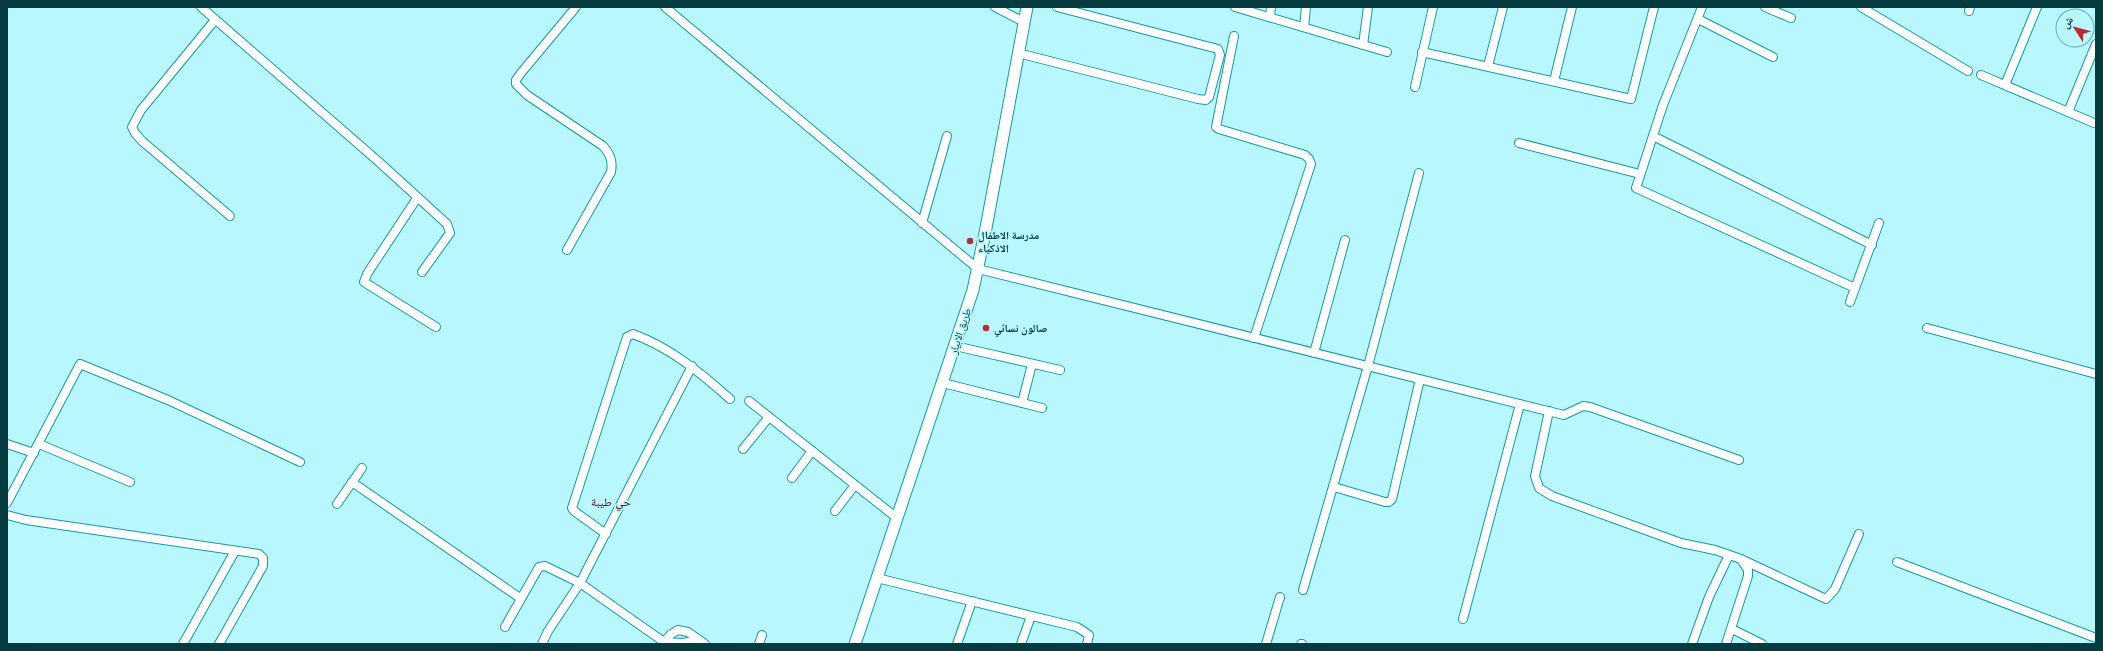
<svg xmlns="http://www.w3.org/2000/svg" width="2103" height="651" font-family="'DM Sans','Noto Naskh Arabic',sans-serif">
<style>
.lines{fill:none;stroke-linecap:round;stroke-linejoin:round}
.minor-casing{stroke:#129ba7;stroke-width:10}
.secondary-casing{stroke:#129ba7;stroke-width:13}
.minor{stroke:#fff;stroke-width:8}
.secondary{stroke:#fff;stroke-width:11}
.poi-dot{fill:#ba2a2e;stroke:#b9f7fe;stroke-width:1.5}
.labels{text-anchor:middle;stroke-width:3.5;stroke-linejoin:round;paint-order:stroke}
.poi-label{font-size:11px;font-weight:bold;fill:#063b40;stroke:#b9f7fe;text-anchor:start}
.street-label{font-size:11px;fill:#063b40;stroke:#b9f7fe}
.neighbourhood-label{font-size:12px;fill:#540f10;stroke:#b9f7fe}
</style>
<rect width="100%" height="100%" fill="#b9f7fe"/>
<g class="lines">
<defs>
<g id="minor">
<path d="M 201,7 L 379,162 L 447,224 L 450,233 L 422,272"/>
<path d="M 665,7 L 978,269 L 1564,415 L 1583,406 L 1590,407 L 1739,460"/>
<path d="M 995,7 L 1024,22"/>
<path d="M 1235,7 L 1387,52"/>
<path d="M 1702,7 L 1663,105 L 1636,188 L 1855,288"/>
<path d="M 1765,7 L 1791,18"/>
<path d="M 1861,7 L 1968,71"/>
<path d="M 1969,11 L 1970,7"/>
<path d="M 1270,17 L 1271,7"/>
<path d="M 1698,19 L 1773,57"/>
<path d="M 215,20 L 141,110 L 132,127 L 135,133 L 142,141 L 230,216"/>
<path d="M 1304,27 L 1306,7"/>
<path d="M 1234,36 L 1216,127 L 1219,129 L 1305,155 L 1309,159 L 1311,164 L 1254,338"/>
<path d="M 1363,45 L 1368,7"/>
<path d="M 1422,52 L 1631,99 L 1654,7"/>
<path d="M 1018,53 L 1198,99 L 1206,100 L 1209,97 L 1220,55 L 1218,49 L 1057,7"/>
<path d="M 1488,66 L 1503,7"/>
<path d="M 1981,75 L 2094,123"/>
<path d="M 1554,81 L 1572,7"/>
<path d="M 2005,85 L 2037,7"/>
<path d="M 1415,87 L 1433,7"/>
<path d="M 2068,112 L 2096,44"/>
<path d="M 1653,136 L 1872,245"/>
<path d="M 1519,143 L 1640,174"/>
<path d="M 417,198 L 367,274 L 364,282 L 436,327"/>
<path d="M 922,223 L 947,136"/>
<path d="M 567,250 L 611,172 C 613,161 610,154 603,146 L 527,95 L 516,84 L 516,80 L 521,73 L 576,7"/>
<path d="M 1850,302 L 1879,223"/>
<path d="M 1927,328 L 2096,374"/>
<path d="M 955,346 L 1060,370"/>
<path d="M 1314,353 L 1345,240"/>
<path d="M 943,383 L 1042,408"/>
<path d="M 749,401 L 897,518"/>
<path d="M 1022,403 L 1032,364"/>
<path d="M 1549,411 L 1535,476 L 1539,488 L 1552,496 L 1681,543 L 1715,550 L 1741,559 L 1826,599 L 1835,589 L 1859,534"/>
<path d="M 7,444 L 34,453"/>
<path d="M 39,444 L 130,482"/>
<path d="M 743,449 L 769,417"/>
<path d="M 792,478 L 812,451"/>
<path d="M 352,482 L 520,598"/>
<path d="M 1334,487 L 1385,502 L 1389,502 L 1392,499 L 1420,379"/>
<path d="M 7,503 L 80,364 L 168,400 L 300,462"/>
<path d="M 337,504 L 362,468"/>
<path d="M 835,511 L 855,485"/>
<path d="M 7,515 L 26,520 L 259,554 L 263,558 L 263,566 L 219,644"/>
<path d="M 606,534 L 574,511 L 572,508 L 627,337 L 633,334 C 671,348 701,373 730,399"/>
<path d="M 1897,562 L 2096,638"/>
<path d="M 877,578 L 1077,627 L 1089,635 L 1087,644"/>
<path d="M 1303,590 L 1368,366 L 1419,173"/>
<path d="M 1463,619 L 1520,404"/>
<path d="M 505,627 L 539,567 L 545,566 L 580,583 L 664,642 L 683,643 L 699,640"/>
<path d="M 1732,629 L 1762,644"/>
<path d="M 663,643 L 671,634 L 678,630 L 688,632 L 705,644"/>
<path d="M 183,644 L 235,551"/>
<path d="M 542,644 L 548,631 L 580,583 L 692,366"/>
<path d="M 759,644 L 762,635"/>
<path d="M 957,644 L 972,601"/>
<path d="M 1021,644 L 1031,616"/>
<path d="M 1266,644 L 1280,597"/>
<path d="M 1301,644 L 1302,644"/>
<path d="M 1692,644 L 1709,597 L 1729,555"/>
<path d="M 1726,644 L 1748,576 L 1748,570 L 1741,559"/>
</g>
<path id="secondary" d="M 855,644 L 973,290 L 986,228 L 1027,7"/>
</defs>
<use href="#minor" class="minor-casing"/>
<use href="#secondary" class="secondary-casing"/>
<use href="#minor" class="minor"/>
<use href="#secondary" class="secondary"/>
</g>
<g class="poi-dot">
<circle cx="970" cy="241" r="4"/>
<circle cx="986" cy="328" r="4"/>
</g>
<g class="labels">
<g class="poi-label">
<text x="978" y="239">مدرسة الاطفال<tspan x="978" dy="13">الاذكياء</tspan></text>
<text x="994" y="332">صالون نسائي</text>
</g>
<g class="street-label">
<text transform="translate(960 331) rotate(-72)" y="4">طريق الابيار</text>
</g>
<g class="neighbourhood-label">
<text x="611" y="506">حي طيبة</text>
</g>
</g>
<rect width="2103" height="651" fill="none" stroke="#063b40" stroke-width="16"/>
<g transform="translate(2075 28) rotate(306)"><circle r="19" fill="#b9f7fe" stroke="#71acb2"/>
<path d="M0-3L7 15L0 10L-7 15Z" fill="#ba2a2e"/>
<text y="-6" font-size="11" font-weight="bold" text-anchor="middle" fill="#063b40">ش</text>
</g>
</svg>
